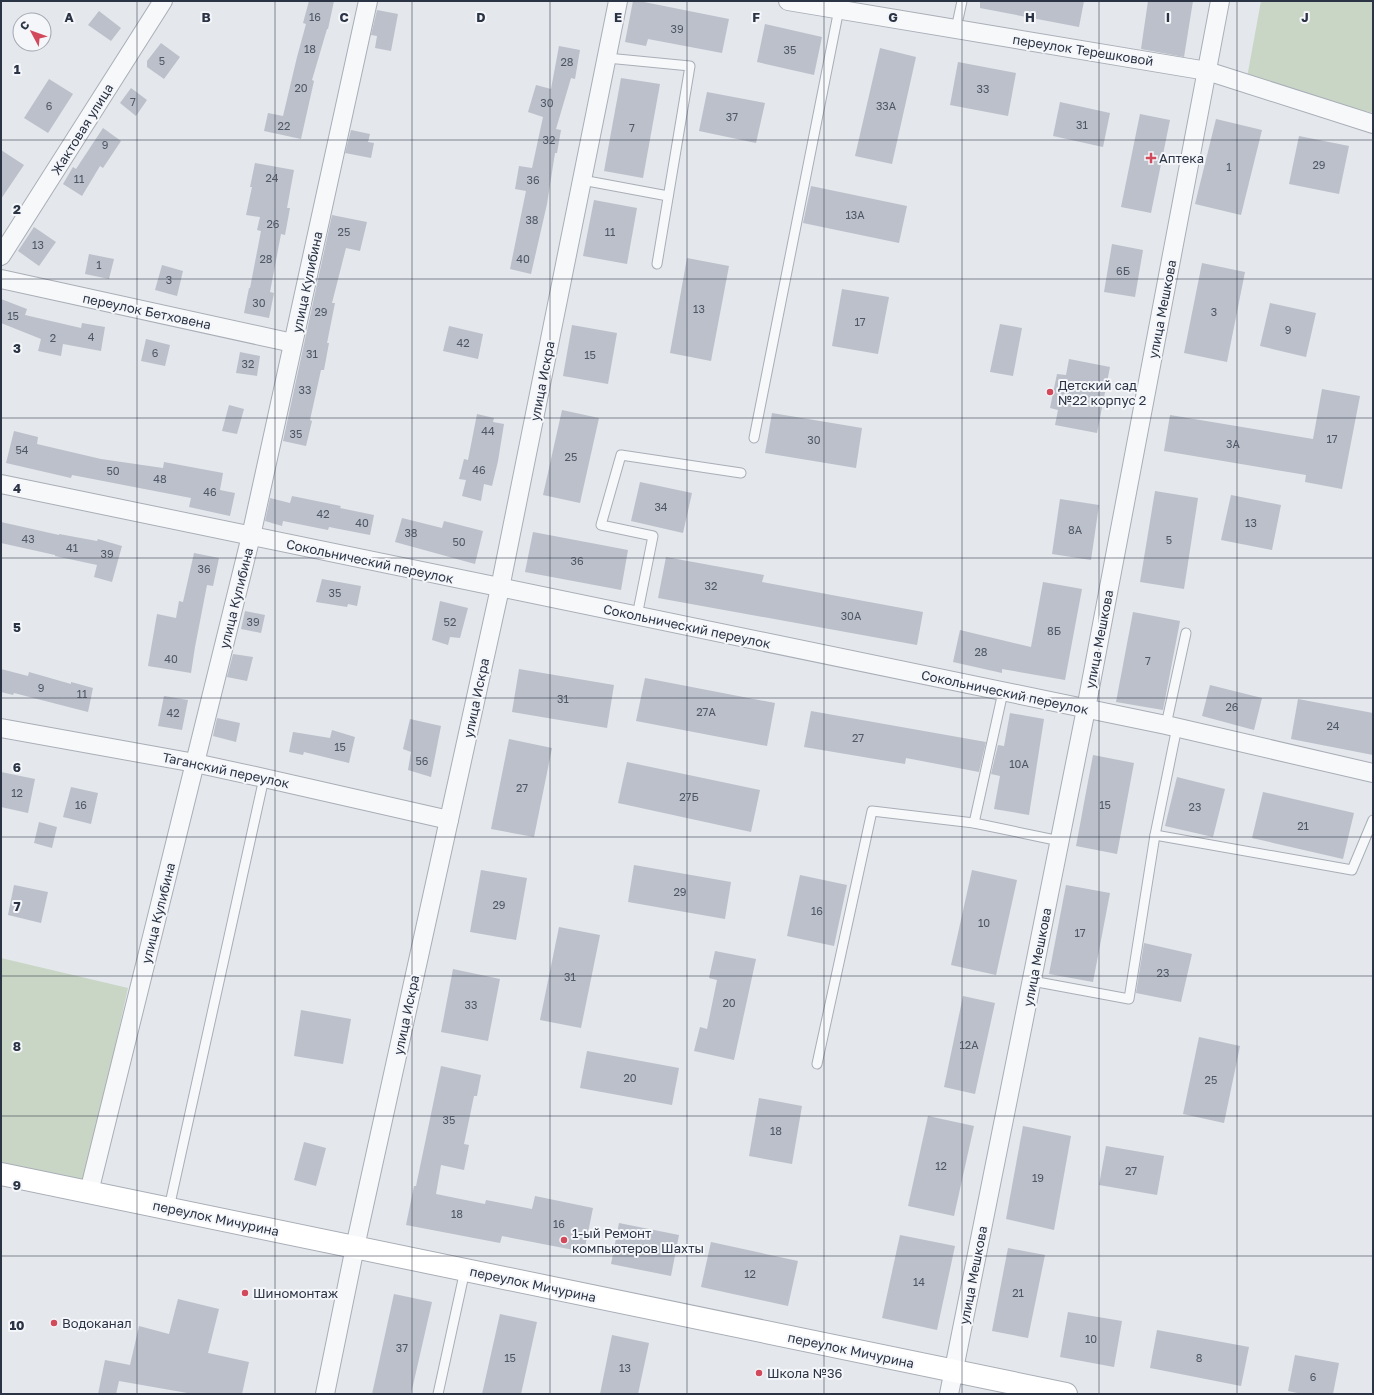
<svg xmlns="http://www.w3.org/2000/svg" width="1374" height="1395" font-family="'Golos Text',sans-serif">
<style>
.green{fill:#c9d6c5}
.building{fill:#bbc0ca}
.lines{fill:none;stroke-linecap:round;stroke-linejoin:round}
.service-casing{stroke:#a9aeb7;stroke-width:11}
.minor-casing{stroke:#a9aeb7;stroke-width:20}
.secondary-casing{stroke:#a9aeb7;stroke-width:24}
.service{stroke:#f7f8fa;stroke-width:9}
.minor{stroke:#f7f8fa;stroke-width:18}
.secondary{stroke:#fff;stroke-width:22}
.grid{fill:none;stroke:#2b3445;stroke-width:1;stroke-opacity:0.55}
.poi-dot{fill:#d1495b;stroke:#f4f6f9;stroke-width:1.5}
.labels{text-anchor:middle;stroke-width:4;stroke-linejoin:round;paint-order:stroke}
.number-label{font-size:11px;fill:#4f5766}
.street-label{font-size:13px;fill:#2b3445;stroke:#f4f6f9}
.poi-label{font-size:13px;fill:#2b3445;stroke:#f4f6f9;text-anchor:start}
.grid-label{font-size:13px;text-anchor:middle;font-weight:bold;fill:#2b3445;stroke:#f4f6f9;stroke-width:4;stroke-linejoin:round;paint-order:stroke}
</style>
<rect width="100%" height="100%" fill="#e4e7ec"/>
<g class="green">
<path d="M 1261,1 L 1373,1 L 1373,113 L 1246,83 Z"/>
<path d="M 1,958 L 128,988 L 85,1184 L 1,1166 Z"/>
</g>
<g class="building">
<path d="M 309,1 L 334,1 L 328,29 L 327,29 L 312,80 L 314,81 L 301,139 L 264,131 L 268,113 L 283,116 L 297,57 L 306,24 L 303,23 Z"/>
<path d="M 633,1 L 639,1 L 729,19 L 722,53 L 648,39 L 646,46 L 625,42 Z"/>
<path d="M 980,1 L 1084,1 L 1079,27 L 980,8 Z"/>
<path d="M 1148,1 L 1193,1 L 1184,57 L 1141,49 Z"/>
<path d="M 377,10 L 398,14 L 391,51 L 375,48 L 377,36 L 371,35 Z"/>
<path d="M 99,11 L 121,28 L 111,41 L 88,25 Z"/>
<path d="M 765,24 L 822,37 L 814,75 L 757,62 Z"/>
<path d="M 161,43 L 180,57 L 164,79 L 147,67 L 147,61 Z"/>
<path d="M 559,46 L 580,50 L 575,79 L 571,78 L 556,129 L 561,130 L 557,153 L 555,153 L 547,204 L 531,274 L 510,269 L 526,191 L 515,189 L 519,166 L 532,168 L 543,117 L 528,112 L 536,85 L 551,89 Z"/>
<path d="M 880,48 L 916,57 L 892,164 L 855,156 Z"/>
<path d="M 958,62 L 1016,73 L 1008,116 L 950,105 Z"/>
<path d="M 621,78 L 660,84 L 643,178 L 604,171 Z"/>
<path d="M 49,79 L 73,94 L 48,133 L 24,118 Z"/>
<path d="M 131,88 L 147,100 L 136,116 L 120,103 Z"/>
<path d="M 707,92 L 765,103 L 756,143 L 699,131 Z"/>
<path d="M 1060,102 L 1110,113 L 1103,147 L 1053,136 Z"/>
<path d="M 1140,114 L 1170,120 L 1151,213 L 1121,207 Z"/>
<path d="M 1216,119 L 1262,130 L 1241,215 L 1195,204 Z"/>
<path d="M 103,128 L 121,141 L 103,168 L 100,166 L 82,196 L 63,184 L 73,167 L 76,169 Z"/>
<path d="M 351,130 L 370,134 L 368,142 L 374,143 L 371,158 L 345,153 Z"/>
<path d="M 1299,136 L 1349,146 L 1339,194 L 1289,184 Z"/>
<path d="M 1,150 L 24,165 L 1,199 Z"/>
<path d="M 255,163 L 294,170 L 287,208 L 290,208 L 285,235 L 281,234 L 270,292 L 274,293 L 269,318 L 244,313 L 249,288 L 250,288 L 261,231 L 257,230 L 260,217 L 246,215 L 252,187 L 250,187 Z"/>
<path d="M 811,186 L 907,206 L 899,243 L 803,223 Z"/>
<path d="M 594,200 L 637,208 L 627,264 L 583,256 Z"/>
<path d="M 332,215 L 367,222 L 360,251 L 346,248 L 332,303 L 335,303 L 327,343 L 329,343 L 324,370 L 321,370 L 310,420 L 312,421 L 306,446 L 283,441 Z"/>
<path d="M 34,227 L 56,242 L 39,266 L 18,251 Z"/>
<path d="M 1112,244 L 1143,250 L 1135,297 L 1104,292 Z"/>
<path d="M 89,254 L 114,259 L 109,279 L 85,274 Z"/>
<path d="M 687,258 L 729,266 L 711,361 L 670,353 Z"/>
<path d="M 1202,263 L 1245,272 L 1227,362 L 1184,353 Z"/>
<path d="M 162,265 L 183,271 L 177,296 L 155,290 Z"/>
<path d="M 842,289 L 889,297 L 878,354 L 832,346 Z"/>
<path d="M 1,299 L 27,309 L 25,315 L 81,328 L 82,323 L 105,327 L 101,351 L 63,344 L 61,356 L 38,351 L 41,339 L 1,323 Z"/>
<path d="M 1270,303 L 1316,313 L 1306,357 L 1260,346 Z"/>
<path d="M 1000,324 L 1022,328 L 1013,376 L 990,372 Z"/>
<path d="M 572,325 L 617,333 L 608,384 L 563,376 Z"/>
<path d="M 449,326 L 483,334 L 478,359 L 443,351 Z"/>
<path d="M 146,339 L 170,345 L 165,366 L 141,361 Z"/>
<path d="M 240,352 L 260,356 L 257,376 L 236,373 Z"/>
<path d="M 1069,359 L 1110,367 L 1097,433 L 1055,425 L 1058,410 L 1050,408 L 1057,374 L 1066,375 Z"/>
<path d="M 1322,389 L 1360,396 L 1342,489 L 1305,482 L 1306,475 L 1164,451 L 1170,415 L 1313,439 Z"/>
<path d="M 229,405 L 244,409 L 237,434 L 222,431 Z"/>
<path d="M 562,410 L 599,418 L 580,503 L 543,495 Z"/>
<path d="M 772,413 L 862,428 L 856,468 L 765,453 Z"/>
<path d="M 477,414 L 494,418 L 493,422 L 504,424 L 498,461 L 492,486 L 484,484 L 481,501 L 462,496 L 466,480 L 459,479 L 464,459 L 468,460 Z"/>
<path d="M 14,431 L 38,437 L 37,444 L 101,459 L 163,468 L 164,462 L 223,473 L 220,490 L 235,493 L 230,516 L 189,507 L 191,498 L 72,475 L 71,478 L 6,463 Z"/>
<path d="M 640,482 L 692,493 L 683,533 L 631,521 Z"/>
<path d="M 1155,491 L 1198,498 L 1184,589 L 1140,582 Z"/>
<path d="M 1231,495 L 1281,505 L 1272,550 L 1221,540 Z"/>
<path d="M 292,496 L 341,506 L 340,508 L 374,515 L 370,535 L 329,527 L 328,530 L 283,521 L 282,526 L 265,521 L 270,498 L 290,503 Z"/>
<path d="M 1060,499 L 1099,505 L 1091,560 L 1052,554 Z"/>
<path d="M 402,518 L 442,528 L 444,521 L 483,531 L 475,564 L 395,542 Z"/>
<path d="M 1,522 L 59,535 L 59,534 L 97,541 L 98,539 L 122,546 L 112,582 L 94,577 L 97,565 L 55,556 L 55,555 L 1,543 Z"/>
<path d="M 533,532 L 628,550 L 621,590 L 525,572 Z"/>
<path d="M 194,553 L 219,558 L 213,586 L 207,585 L 195,647 L 191,673 L 148,666 L 157,614 L 176,618 L 179,601 L 183,602 Z"/>
<path d="M 666,557 L 764,575 L 762,582 L 923,612 L 917,645 L 658,598 Z"/>
<path d="M 322,579 L 361,586 L 357,606 L 348,604 L 347,607 L 316,602 Z"/>
<path d="M 1043,582 L 1082,589 L 1065,680 L 1002,669 L 1002,673 L 953,662 L 960,630 L 1031,647 Z"/>
<path d="M 440,601 L 468,608 L 460,638 L 450,637 L 448,645 L 432,640 Z"/>
<path d="M 245,611 L 265,615 L 261,633 L 241,629 Z"/>
<path d="M 1133,612 L 1180,621 L 1163,710 L 1116,702 Z"/>
<path d="M 233,654 L 253,657 L 247,681 L 227,677 Z"/>
<path d="M 1,669 L 28,676 L 29,672 L 71,684 L 71,682 L 93,688 L 88,712 L 14,693 L 13,695 L 1,692 Z"/>
<path d="M 519,669 L 614,685 L 607,728 L 512,712 Z"/>
<path d="M 645,678 L 775,703 L 767,746 L 636,721 Z"/>
<path d="M 1210,685 L 1262,698 L 1254,730 L 1202,716 Z"/>
<path d="M 164,696 L 188,700 L 182,730 L 158,726 Z"/>
<path d="M 1298,699 L 1373,713 L 1373,755 L 1291,739 Z"/>
<path d="M 811,711 L 986,742 L 979,772 L 906,758 L 905,764 L 804,747 Z"/>
<path d="M 1010,713 L 1044,719 L 1029,815 L 994,809 L 1000,776 L 991,774 L 998,745 L 1004,746 Z"/>
<path d="M 217,718 L 240,723 L 236,742 L 213,736 Z"/>
<path d="M 410,719 L 441,726 L 431,777 L 408,770 L 411,752 L 403,749 Z"/>
<path d="M 332,730 L 355,737 L 349,763 L 304,752 L 303,755 L 289,752 L 293,732 L 330,738 Z"/>
<path d="M 509,739 L 552,748 L 534,837 L 491,829 Z"/>
<path d="M 1093,755 L 1134,763 L 1117,854 L 1076,846 Z"/>
<path d="M 627,762 L 760,790 L 751,832 L 618,803 Z"/>
<path d="M 1,772 L 35,779 L 28,813 L 1,807 Z"/>
<path d="M 1177,777 L 1225,789 L 1213,837 L 1165,826 Z"/>
<path d="M 71,787 L 98,793 L 91,824 L 63,817 Z"/>
<path d="M 1263,792 L 1354,813 L 1343,859 L 1252,838 Z"/>
<path d="M 39,822 L 57,827 L 52,848 L 34,843 Z"/>
<path d="M 634,865 L 731,882 L 725,919 L 628,902 Z"/>
<path d="M 481,870 L 527,878 L 516,940 L 470,932 Z"/>
<path d="M 972,870 L 1017,880 L 996,975 L 951,965 Z"/>
<path d="M 800,875 L 847,885 L 834,946 L 787,936 Z"/>
<path d="M 14,885 L 48,892 L 41,923 L 8,915 Z"/>
<path d="M 1066,885 L 1110,893 L 1093,982 L 1049,974 Z"/>
<path d="M 559,927 L 600,935 L 581,1028 L 540,1020 Z"/>
<path d="M 1144,943 L 1192,954 L 1181,1002 L 1136,993 Z"/>
<path d="M 715,951 L 756,959 L 734,1060 L 694,1051 L 700,1027 L 707,1029 L 717,980 L 709,978 Z"/>
<path d="M 453,969 L 500,979 L 488,1041 L 441,1032 Z"/>
<path d="M 963,996 L 995,1003 L 975,1094 L 944,1087 Z"/>
<path d="M 301,1010 L 351,1019 L 343,1064 L 294,1056 Z"/>
<path d="M 1199,1037 L 1240,1046 L 1224,1123 L 1183,1114 Z"/>
<path d="M 587,1051 L 679,1068 L 672,1105 L 580,1088 Z"/>
<path d="M 441,1066 L 481,1075 L 477,1096 L 474,1096 L 464,1144 L 469,1145 L 464,1170 L 441,1165 L 436,1194 L 485,1204 L 486,1200 L 532,1209 L 535,1196 L 593,1208 L 584,1252 L 502,1236 L 500,1243 L 406,1225 L 414,1186 L 416,1186 Z"/>
<path d="M 759,1098 L 802,1106 L 792,1164 L 749,1156 Z"/>
<path d="M 928,1116 L 974,1126 L 954,1216 L 908,1206 Z"/>
<path d="M 1023,1126 L 1071,1136 L 1054,1230 L 1006,1219 Z"/>
<path d="M 304,1142 L 326,1148 L 316,1186 L 294,1180 Z"/>
<path d="M 1106,1146 L 1164,1156 L 1157,1195 L 1099,1185 Z"/>
<path d="M 619,1223 L 679,1235 L 671,1276 L 611,1264 Z"/>
<path d="M 900,1235 L 955,1246 L 937,1330 L 882,1318 Z"/>
<path d="M 711,1242 L 798,1261 L 788,1306 L 701,1287 Z"/>
<path d="M 1008,1248 L 1045,1255 L 1028,1338 L 992,1331 Z"/>
<path d="M 394,1294 L 432,1302 L 411,1394 L 372,1394 Z"/>
<path d="M 178,1299 L 219,1309 L 208,1353 L 249,1362 L 242,1394 L 193,1394 L 119,1381 L 116,1394 L 98,1394 L 105,1360 L 130,1365 L 139,1326 L 169,1334 Z"/>
<path d="M 1068,1312 L 1122,1321 L 1114,1367 L 1060,1357 Z"/>
<path d="M 500,1314 L 537,1322 L 521,1394 L 482,1394 Z"/>
<path d="M 1157,1330 L 1249,1347 L 1241,1386 L 1150,1368 Z"/>
<path d="M 612,1335 L 649,1343 L 638,1394 L 600,1394 Z"/>
<path d="M 1295,1355 L 1339,1363 L 1333,1394 L 1302,1394 L 1288,1391 Z"/>
</g>
<g class="lines">
<defs>
<g id="service">
<path d="M 956,29 L 962,1"/>
<path d="M 607,58 L 690,66 L 657,264"/>
<path d="M 582,180 L 668,196"/>
<path d="M 754,438 L 839,9"/>
<path d="M 637,616 L 653,536 L 601,525 L 621,455 L 741,473"/>
<path d="M 1003,692 L 974,823 L 1060,841"/>
<path d="M 1166,725 L 1186,633"/>
<path d="M 1155,835 L 1352,870 L 1373,820"/>
<path d="M 1032,981 L 1129,999 L 1155,835 L 1177,727"/>
<path d="M 817,1064 L 872,811 L 974,823"/>
<path d="M 169,1208 L 264,778"/>
<path d="M 438,1394 L 465,1270"/>
</g>
<g id="minor">
<path d="M 788,1 L 1207,71 L 1373,124"/>
<path d="M 1,256 L 163,1"/>
<path d="M 1,279 L 293,343"/>
<path d="M 1,484 L 1166,725 L 1373,773"/>
<path d="M 1,728 L 195,763 L 264,778 L 449,820"/>
<path d="M 89,1192 L 251,536 L 368,1"/>
<path d="M 325,1394 L 355,1247 L 500,588 L 618,1"/>
<path d="M 949,1394 L 1086,709 L 1220,1"/>
</g>
<path id="secondary" d="M 1,1174 L 1066,1394"/>
</defs>
<use href="#service" class="service-casing"/>
<use href="#minor" class="minor-casing"/>
<use href="#secondary" class="secondary-casing"/>
<use href="#service" class="service"/>
<use href="#minor" class="minor"/>
<use href="#secondary" class="secondary"/>
</g>
<path class="grid" d="M 137,1 L 137,1394M 275,1 L 275,1394M 412,1 L 412,1394M 550,1 L 550,1394M 687,1 L 687,1394M 824,1 L 824,1394M 962,1 L 962,1394M 1099,1 L 1099,1394M 1237,1 L 1237,1394M 1,140 L 1373,140M 1,279 L 1373,279M 1,418 L 1373,418M 1,558 L 1373,558M 1,698 L 1373,698M 1,837 L 1373,837M 1,976 L 1373,976M 1,1116 L 1373,1116M 1,1256 L 1373,1256"/>
<g class="poi-dot">
<path d="M1149 152h4v4h4v4h-4v4h-4v-4h-4v-4h4z"/>
<circle cx="1050" cy="392" r="4"/>
<circle cx="564" cy="1240" r="4"/>
<circle cx="245" cy="1293" r="4"/>
<circle cx="54" cy="1323" r="4"/>
<circle cx="759" cy="1373" r="4"/>
</g>
<g class="labels">
<g class="number-label">
<text x="315" y="21">16</text>
<text x="677" y="33">39</text>
<text x="310" y="53">18</text>
<text x="790" y="54">35</text>
<text x="162" y="65">5</text>
<text x="567" y="66">28</text>
<text x="301" y="92">20</text>
<text x="983" y="93">33</text>
<text x="133" y="106">7</text>
<text x="547" y="107">30</text>
<text x="49" y="110">6</text>
<text x="886" y="110">33А</text>
<text x="732" y="121">37</text>
<text x="1082" y="129">31</text>
<text x="284" y="130">22</text>
<text x="632" y="132">7</text>
<text x="549" y="144">32</text>
<text x="105" y="149">9</text>
<text x="1319" y="169">29</text>
<text x="1229" y="171">1</text>
<text x="272" y="182">24</text>
<text x="79" y="183">11</text>
<text x="533" y="184">36</text>
<text x="855" y="219">13А</text>
<text x="532" y="224">38</text>
<text x="273" y="228">26</text>
<text x="344" y="236">25</text>
<text x="610" y="236">11</text>
<text x="38" y="249">13</text>
<text x="266" y="263">28</text>
<text x="523" y="263">40</text>
<text x="99" y="269">1</text>
<text x="1123" y="275">6Б</text>
<text x="169" y="284">3</text>
<text x="259" y="307">30</text>
<text x="699" y="313">13</text>
<text x="321" y="316">29</text>
<text x="1214" y="316">3</text>
<text x="13" y="320">15</text>
<text x="860" y="326">17</text>
<text x="1288" y="334">9</text>
<text x="91" y="341">4</text>
<text x="53" y="342">2</text>
<text x="463" y="347">42</text>
<text x="155" y="357">6</text>
<text x="312" y="358">31</text>
<text x="590" y="359">15</text>
<text x="248" y="368">32</text>
<text x="305" y="394">33</text>
<text x="488" y="435">44</text>
<text x="296" y="438">35</text>
<text x="1332" y="443">17</text>
<text x="814" y="444">30</text>
<text x="1233" y="448">3А</text>
<text x="22" y="454">54</text>
<text x="571" y="461">25</text>
<text x="479" y="474">46</text>
<text x="113" y="475">50</text>
<text x="160" y="483">48</text>
<text x="210" y="496">46</text>
<text x="661" y="511">34</text>
<text x="323" y="518">42</text>
<text x="362" y="527">40</text>
<text x="1251" y="527">13</text>
<text x="1075" y="534">8А</text>
<text x="411" y="537">38</text>
<text x="28" y="543">43</text>
<text x="1169" y="544">5</text>
<text x="459" y="546">50</text>
<text x="72" y="552">41</text>
<text x="107" y="558">39</text>
<text x="577" y="565">36</text>
<text x="204" y="573">36</text>
<text x="711" y="590">32</text>
<text x="335" y="597">35</text>
<text x="851" y="620">30А</text>
<text x="253" y="626">39</text>
<text x="450" y="626">52</text>
<text x="1054" y="635">8Б</text>
<text x="981" y="656">28</text>
<text x="171" y="663">40</text>
<text x="1148" y="665">7</text>
<text x="41" y="692">9</text>
<text x="82" y="698">11</text>
<text x="563" y="703">31</text>
<text x="1232" y="711">26</text>
<text x="706" y="716">27А</text>
<text x="173" y="717">42</text>
<text x="1333" y="730">24</text>
<text x="858" y="742">27</text>
<text x="340" y="751">15</text>
<text x="422" y="765">56</text>
<text x="1019" y="768">10А</text>
<text x="522" y="792">27</text>
<text x="17" y="797">12</text>
<text x="689" y="801">27Б</text>
<text x="81" y="809">16</text>
<text x="1105" y="809">15</text>
<text x="1195" y="811">23</text>
<text x="1303" y="830">21</text>
<text x="680" y="896">29</text>
<text x="499" y="909">29</text>
<text x="817" y="915">16</text>
<text x="984" y="927">10</text>
<text x="1080" y="937">17</text>
<text x="1163" y="977">23</text>
<text x="570" y="981">31</text>
<text x="729" y="1007">20</text>
<text x="471" y="1009">33</text>
<text x="969" y="1049">12А</text>
<text x="630" y="1082">20</text>
<text x="1211" y="1084">25</text>
<text x="449" y="1124">35</text>
<text x="776" y="1135">18</text>
<text x="941" y="1170">12</text>
<text x="1131" y="1175">27</text>
<text x="1038" y="1182">19</text>
<text x="457" y="1218">18</text>
<text x="559" y="1228">16</text>
<text x="750" y="1278">12</text>
<text x="919" y="1286">14</text>
<text x="1018" y="1297">21</text>
<text x="1091" y="1343">10</text>
<text x="402" y="1352">37</text>
<text x="510" y="1362">15</text>
<text x="1199" y="1362">8</text>
<text x="625" y="1372">13</text>
<text x="1313" y="1381">6</text>
</g>
<g class="street-label">
<text transform="translate(1083 50) rotate(9)" y="5">переулок Терешковой</text>
<text transform="translate(82 129) rotate(-58)" y="5">Жактовая улица</text>
<text transform="translate(307 282) rotate(-78)" y="5">улица Кулибина</text>
<text transform="translate(1162 309) rotate(-79)" y="5">улица Мешкова</text>
<text transform="translate(147 311) rotate(12)" y="5">переулок Бетховена</text>
<text transform="translate(542 381) rotate(-79)" y="5">улица Искра</text>
<text transform="translate(370 561) rotate(12)" y="5">Сокольнический переулок</text>
<text transform="translate(236 598) rotate(-76)" y="5">улица Кулибина</text>
<text transform="translate(687 626) rotate(12)" y="5">Сокольнический переулок</text>
<text transform="translate(1099 639) rotate(-79)" y="5">улица Мешкова</text>
<text transform="translate(1005 692) rotate(12)" y="5">Сокольнический переулок</text>
<text transform="translate(476 698) rotate(-78)" y="5">улица Искра</text>
<text transform="translate(226 770) rotate(12)" y="5">Таганский переулок</text>
<text transform="translate(158 913) rotate(-76)" y="5">улица Кулибина</text>
<text transform="translate(1037 957) rotate(-79)" y="5">улица Мешкова</text>
<text transform="translate(406 1015) rotate(-78)" y="5">улица Искра</text>
<text transform="translate(216 1218) rotate(12)" y="5">переулок Мичурина</text>
<text transform="translate(973 1275) rotate(-79)" y="5">улица Мешкова</text>
<text transform="translate(533 1284) rotate(12)" y="5">переулок Мичурина</text>
<text transform="translate(851 1350) rotate(12)" y="5">переулок Мичурина</text>
</g>
<g class="poi-label">
<text x="1159" y="163">Аптека</text>
<text x="1058" y="390">Детский сад<tspan x="1058" dy="15">№22 корпус 2</tspan></text>
<text x="572" y="1238">1-ый Ремонт<tspan x="572" dy="15">компьютеров Шахты</tspan></text>
<text x="253" y="1298">Шиномонтаж</text>
<text x="62" y="1328">Водоканал</text>
<text x="767" y="1378">Школа №36</text>
</g>
</g>
<g class="grid-label">
<text x="69" y="22">A</text>
<text x="206" y="22">B</text>
<text x="344" y="22">C</text>
<text x="481" y="22">D</text>
<text x="618" y="22">E</text>
<text x="756" y="22">F</text>
<text x="893" y="22">G</text>
<text x="1030" y="22">H</text>
<text x="1168" y="22">I</text>
<text x="1305" y="22">J</text>
<text x="17" y="74">1</text>
<text x="17" y="214">2</text>
<text x="17" y="353">3</text>
<text x="17" y="493">4</text>
<text x="17" y="632">5</text>
<text x="17" y="772">6</text>
<text x="17" y="911">7</text>
<text x="17" y="1051">8</text>
<text x="17" y="1190">9</text>
<text x="17" y="1330">10</text>
</g>
<rect width="1374" height="1395" fill="none" stroke="#2b3445" stroke-width="4"/>
<g transform="translate(32 32) rotate(311)"><circle r="19" fill="#f4f6f9" stroke="#a4a8b1"/>
<path d="M0-3L7 15L0 10L-7 15Z" fill="#d1495b"/>
<text y="-6" font-size="11" font-weight="bold" text-anchor="middle" fill="#2b3445">С</text>
</g>
</svg>
